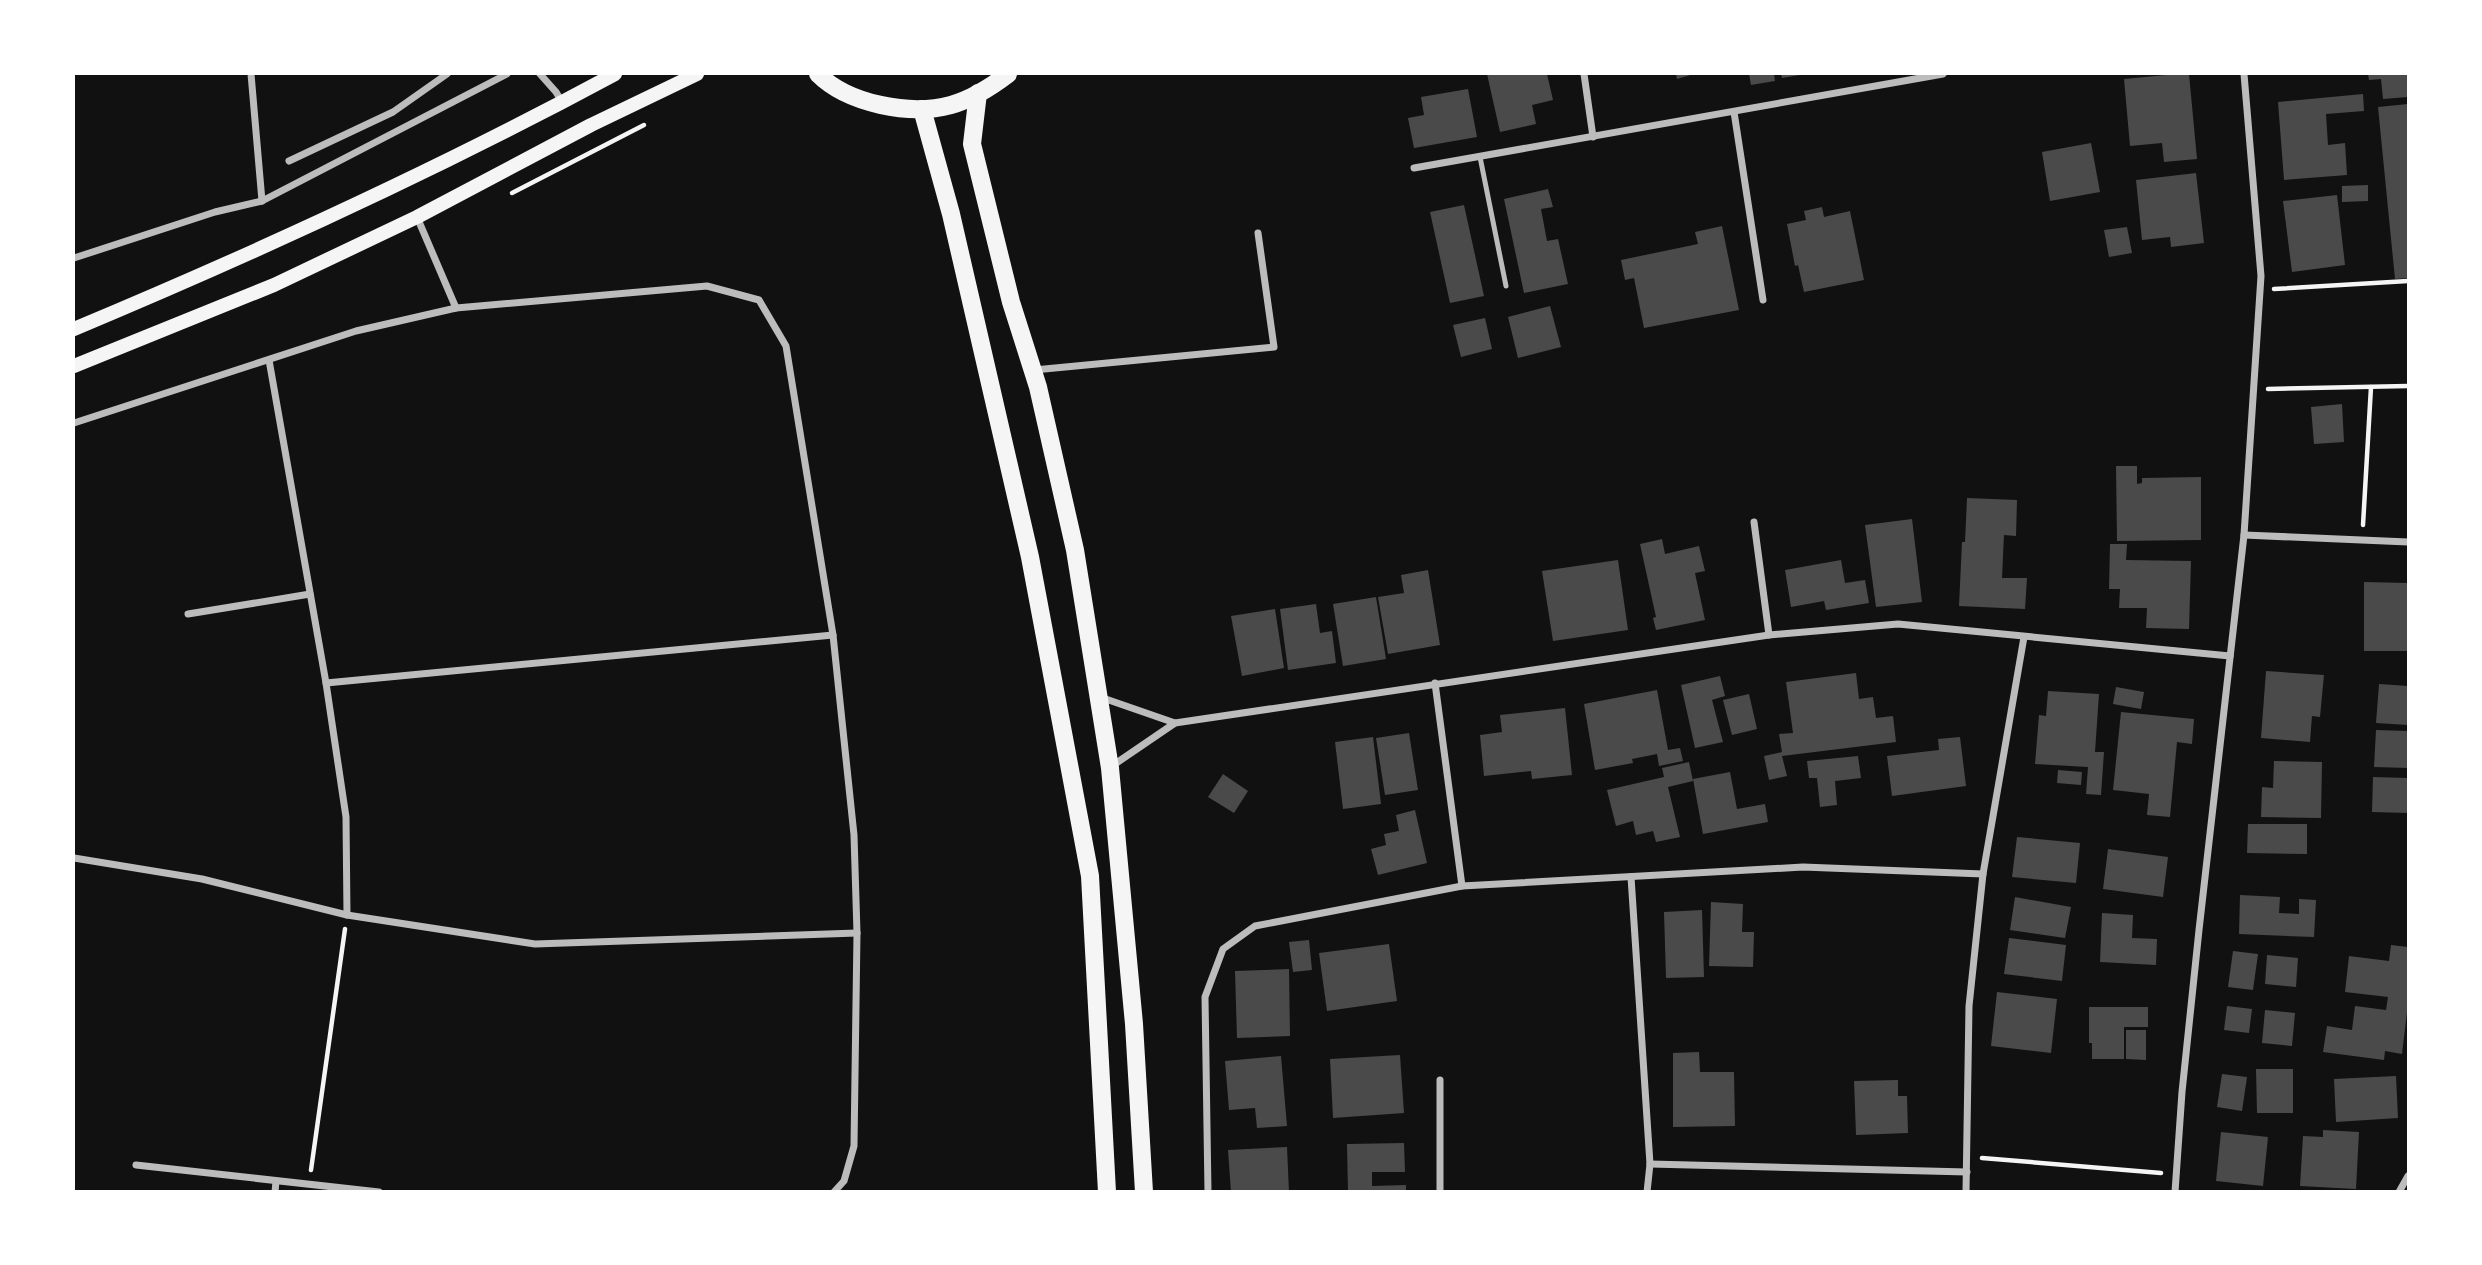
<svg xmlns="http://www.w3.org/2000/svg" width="2482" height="1265" font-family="'Nunito Sans',sans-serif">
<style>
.building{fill:#4a4a4a}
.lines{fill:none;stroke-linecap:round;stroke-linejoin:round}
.path{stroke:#f5f5f5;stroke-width:4.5}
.service{stroke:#bcbcbc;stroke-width:5}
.minor{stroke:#bcbcbc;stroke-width:7}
.secondary{stroke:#f5f5f5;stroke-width:14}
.primary{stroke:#f5f5f5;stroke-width:18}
</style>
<rect width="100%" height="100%" fill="#111"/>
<g class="building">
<path d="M 1487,74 L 1547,74 L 1553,100 L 1532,105 L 1536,124 L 1500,132 Z"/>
<path d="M 1676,74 L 1694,74 L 1677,79 Z"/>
<path d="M 1749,74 L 1774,74 L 1775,81 L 1751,85 Z"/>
<path d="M 1781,74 L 1800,74 L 1800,75 L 1782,78 Z"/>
<path d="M 2177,74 L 2189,74 L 2197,159 L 2164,162 L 2162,143 L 2130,146 L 2124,79 Z"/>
<path d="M 2368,74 L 2408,74 L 2408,97 L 2383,99 L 2381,79 L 2369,80 Z"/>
<path d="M 1468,89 L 1477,137 L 1414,148 L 1408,118 L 1424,115 L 1421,97 Z"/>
<path d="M 2363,94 L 2364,111 L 2326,114 L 2328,145 L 2345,143 L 2347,175 L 2284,180 L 2278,102 Z"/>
<path d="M 2408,104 L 2408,278 L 2395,279 L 2378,107 Z"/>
<path d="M 2091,143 L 2100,192 L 2050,201 L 2042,152 Z"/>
<path d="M 2196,173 L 2204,243 L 2171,247 L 2170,237 L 2142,240 L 2136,180 Z"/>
<path d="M 2368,185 L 2368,201 L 2342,202 L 2342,186 Z"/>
<path d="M 1548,189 L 1553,207 L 1541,209 L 1547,241 L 1558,239 L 1568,284 L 1524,293 L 1504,199 Z"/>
<path d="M 2337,195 L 2345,265 L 2292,272 L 2283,201 Z"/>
<path d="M 1464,205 L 1484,296 L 1450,303 L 1430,212 Z"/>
<path d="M 1822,207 L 1824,217 L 1850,211 L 1864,280 L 1804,292 L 1798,265 L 1795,266 L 1787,224 L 1806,220 L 1804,211 Z"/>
<path d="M 1722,226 L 1739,310 L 1644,328 L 1634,278 L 1625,280 L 1621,260 L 1698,244 L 1695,232 Z"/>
<path d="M 2127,227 L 2132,253 L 2109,257 L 2104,230 Z"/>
<path d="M 1550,306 L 1561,347 L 1518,358 L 1508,317 Z"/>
<path d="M 1485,318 L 1492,349 L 1461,357 L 1453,325 Z"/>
<path d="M 2342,404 L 2344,442 L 2314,444 L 2311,407 Z"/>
<path d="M 2116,466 L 2137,466 L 2137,484 L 2142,483 L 2142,478 L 2201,477 L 2201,540 L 2117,541 Z"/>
<path d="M 1967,498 L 2017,500 L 2016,536 L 2004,535 L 2002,578 L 2027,578 L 2025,609 L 1959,606 L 1962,542 L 1965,542 Z"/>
<path d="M 1912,519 L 1922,602 L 1876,607 L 1865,525 Z"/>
<path d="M 1662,539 L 1665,554 L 1699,546 L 1705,571 L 1695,573 L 1705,620 L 1656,630 L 1653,618 L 1656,617 L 1640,544 Z"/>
<path d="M 2110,544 L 2127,544 L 2126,560 L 2191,561 L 2189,629 L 2146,628 L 2147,608 L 2119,608 L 2120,589 L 2109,589 Z"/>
<path d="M 1618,560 L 1628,630 L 1553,641 L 1542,571 Z"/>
<path d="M 1841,560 L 1845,583 L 1865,580 L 1869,603 L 1826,610 L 1824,601 L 1791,607 L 1785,570 Z"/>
<path d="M 1428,570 L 1440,645 L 1388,654 L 1378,597 L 1404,593 L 1401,575 Z"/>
<path d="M 2364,582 L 2408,583 L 2408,651 L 2364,651 Z"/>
<path d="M 1376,597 L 1386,659 L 1343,666 L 1333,604 Z"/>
<path d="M 1316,604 L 1320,633 L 1332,631 L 1336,663 L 1288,670 L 1280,609 Z"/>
<path d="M 1275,609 L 1284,668 L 1242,676 L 1231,616 Z"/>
<path d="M 2266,671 L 2324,675 L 2320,717 L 2312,716 L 2310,742 L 2261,738 Z"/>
<path d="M 1856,673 L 1859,699 L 1873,697 L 1876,718 L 1893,716 L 1896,742 L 1782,756 L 1787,776 L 1769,780 L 1764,756 L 1782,752 L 1779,734 L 1793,733 L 1786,682 Z"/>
<path d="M 1720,676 L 1725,696 L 1712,700 L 1723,742 L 1695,748 L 1681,685 Z"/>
<path d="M 2379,684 L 2408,686 L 2408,725 L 2376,723 Z"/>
<path d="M 2116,687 L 2144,692 L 2141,709 L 2113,704 Z"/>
<path d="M 1657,690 L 1668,750 L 1680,748 L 1683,761 L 1659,766 L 1657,754 L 1632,759 L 1633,763 L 1595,770 L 1584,704 Z"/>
<path d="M 2048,691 L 2099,694 L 2095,752 L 2104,752 L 2101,795 L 2086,794 L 2088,767 L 2035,764 L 2039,715 L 2046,716 Z"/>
<path d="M 1749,694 L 1757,729 L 1732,735 L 1723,700 Z"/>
<path d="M 1565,708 L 1572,775 L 1532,779 L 1531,771 L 1484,776 L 1480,735 L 1502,732 L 1500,715 Z"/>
<path d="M 2121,712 L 2194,719 L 2192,744 L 2177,742 L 2170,817 L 2147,815 L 2149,794 L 2113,790 Z"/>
<path d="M 2376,730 L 2408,731 L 2408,768 L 2374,767 Z"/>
<path d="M 1409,733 L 1418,790 L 1385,795 L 1376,738 Z"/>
<path d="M 1373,737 L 1381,804 L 1343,809 L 1335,742 Z"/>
<path d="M 1960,737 L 1966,786 L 1892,796 L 1887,756 L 1939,750 L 1938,739 Z"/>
<path d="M 1858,756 L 1861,778 L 1835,781 L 1837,805 L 1820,807 L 1817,778 L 1809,778 L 1807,761 Z"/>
<path d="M 2274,761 L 2322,762 L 2321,818 L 2261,817 L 2262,787 L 2273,788 Z"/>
<path d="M 1689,762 L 1693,781 L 1668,787 L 1680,837 L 1656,842 L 1653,831 L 1636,835 L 1633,821 L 1616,826 L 1607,790 L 1664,777 L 1662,768 Z"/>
<path d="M 2058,770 L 2082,772 L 2081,785 L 2057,783 Z"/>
<path d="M 1730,772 L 1737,809 L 1765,804 L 1768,822 L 1703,834 L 1693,779 Z"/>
<path d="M 1223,774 L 1248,791 L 1234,813 L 1208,797 Z"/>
<path d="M 2373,777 L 2408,778 L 2408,813 L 2372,812 Z"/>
<path d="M 1415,810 L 1427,863 L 1378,875 L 1371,849 L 1386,845 L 1384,834 L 1399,831 L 1396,815 Z"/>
<path d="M 2248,824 L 2307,824 L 2307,854 L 2247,853 Z"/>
<path d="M 2017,837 L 2080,843 L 2076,883 L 2012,877 Z"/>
<path d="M 2108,849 L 2168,857 L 2163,897 L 2103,889 Z"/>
<path d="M 2240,895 L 2280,897 L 2279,913 L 2299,914 L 2299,899 L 2316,900 L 2314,937 L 2239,934 Z"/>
<path d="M 2015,897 L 2071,907 L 2065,938 L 2010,930 Z"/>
<path d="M 1711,902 L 1743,904 L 1742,932 L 1754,932 L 1753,967 L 1709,966 Z"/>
<path d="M 1702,910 L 1704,977 L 1666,978 L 1664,912 Z"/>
<path d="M 2102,913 L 2133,915 L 2132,938 L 2157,939 L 2156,965 L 2100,962 Z"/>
<path d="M 2009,938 L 2066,945 L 2062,981 L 2004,974 Z"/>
<path d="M 1309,940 L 1312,970 L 1293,972 L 1289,942 Z"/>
<path d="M 1389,944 L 1397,1001 L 1327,1011 L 1319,953 Z"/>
<path d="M 2391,945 L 2408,947 L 2408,1004 L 2402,1054 L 2385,1051 L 2384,1060 L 2323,1052 L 2327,1026 L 2352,1030 L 2355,1006 L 2386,1010 L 2388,997 L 2345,992 L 2349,956 L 2389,961 Z"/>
<path d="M 2233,951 L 2258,954 L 2253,990 L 2228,987 Z"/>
<path d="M 2267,955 L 2298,958 L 2296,987 L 2265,984 Z"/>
<path d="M 1289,969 L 1290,1036 L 1237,1038 L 1235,971 Z"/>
<path d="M 1997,992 L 2057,999 L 2051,1053 L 1991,1046 Z"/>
<path d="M 2227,1006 L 2252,1009 L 2249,1033 L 2224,1030 Z"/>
<path d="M 2089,1007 L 2148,1007 L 2148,1027 L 2124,1027 L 2124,1059 L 2092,1059 L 2092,1043 L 2089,1043 Z"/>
<path d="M 2265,1010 L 2295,1013 L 2292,1046 L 2262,1043 Z"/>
<path d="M 2126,1030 L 2146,1030 L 2146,1060 L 2126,1059 Z"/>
<path d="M 1699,1052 L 1700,1072 L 1734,1072 L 1735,1126 L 1673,1127 L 1673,1053 Z"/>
<path d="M 1400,1055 L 1404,1113 L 1333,1118 L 1330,1059 Z"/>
<path d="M 1281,1056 L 1287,1126 L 1257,1128 L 1255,1108 L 1229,1110 L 1225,1061 Z"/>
<path d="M 2256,1069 L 2293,1069 L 2293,1113 L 2257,1113 Z"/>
<path d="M 2222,1074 L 2247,1077 L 2242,1111 L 2217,1107 Z"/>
<path d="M 2396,1076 L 2398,1118 L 2336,1122 L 2334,1079 Z"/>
<path d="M 1898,1080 L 1898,1096 L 1907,1096 L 1908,1133 L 1856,1135 L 1854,1081 Z"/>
<path d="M 2323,1130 L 2359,1132 L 2356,1189 L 2300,1186 L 2303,1136 L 2323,1137 Z"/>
<path d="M 2221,1132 L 2268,1137 L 2263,1186 L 2216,1181 Z"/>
<path d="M 1404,1143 L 1405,1172 L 1372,1172 L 1372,1186 L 1406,1185 L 1406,1192 L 1348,1192 L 1347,1144 Z"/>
<path d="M 1287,1147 L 1289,1192 L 1231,1192 L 1228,1150 Z"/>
</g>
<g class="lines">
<g class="path">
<path d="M 512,193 L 644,125"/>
<path d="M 2274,289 L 2408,281"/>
<path d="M 2268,389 L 2408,386"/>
<path d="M 2363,525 L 2371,387"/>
<path d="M 1982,1158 L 2161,1173"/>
<path d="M 311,1170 L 345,929"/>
</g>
<path class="service" d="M 1480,157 L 1506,286"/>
<g class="minor">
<path d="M 251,74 L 262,201"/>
<path d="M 540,74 L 556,92 L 562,102"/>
<path d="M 1584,74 L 1593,137"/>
<path d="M 1734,112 L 1763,300"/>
<path d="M 289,161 L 393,112 L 447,74"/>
<path d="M 1414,168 L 1943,74"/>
<path d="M 417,217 L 456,308"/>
<path d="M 74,258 L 215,212 L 262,201 L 507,74"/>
<path d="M 269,360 L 326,683 L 346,817 L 347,915"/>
<path d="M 1034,370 L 1274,347 L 1258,233"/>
<path d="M 74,423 L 356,331 L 456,308 L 707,286 L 759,300 L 786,346 L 833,635 L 854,835 L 857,933 L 854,1146 L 844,1181 L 834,1192"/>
<path d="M 1754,522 L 1769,635"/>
<path d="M 2244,535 L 2408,542"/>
<path d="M 188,614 L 310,594"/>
<path d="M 326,683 L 833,635"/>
<path d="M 1435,683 L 1462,886"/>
<path d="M 1100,697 L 1175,723"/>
<path d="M 1112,766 L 1175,723 L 1769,635 L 1898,624 L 2230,656"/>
<path d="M 74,858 L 202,879 L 347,915 L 535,944 L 857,933"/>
<path d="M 1631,877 L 1650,1164 L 1647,1192"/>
<path d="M 1650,1164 L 1967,1172"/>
<path d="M 136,1165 L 379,1192"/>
<path d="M 275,1192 L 276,1181"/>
<path d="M 1208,1192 L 1205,997 L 1223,949 L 1255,926 L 1462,886 L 1803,867 L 1983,874"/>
<path d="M 1440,1192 L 1440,1080"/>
<path d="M 1966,1192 L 1969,1006 L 1983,874 L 2024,637"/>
<path d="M 2175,1192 L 2182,1092 L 2199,930 L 2244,535 L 2261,276 L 2244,74"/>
<path d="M 2399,1192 L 2408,1176"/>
</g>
<g class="secondary">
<path d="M 74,329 C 258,252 439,169 615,74"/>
<path d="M 74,366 L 274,285 L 417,217 L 591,125 L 697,74"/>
</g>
<g class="primary">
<path d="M 818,74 C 848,104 910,116 951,105 C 972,99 991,87 1008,74"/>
<path d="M 978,93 L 972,144 L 1011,302 L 1038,387 L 1075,550 L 1110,768 L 1134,1024 L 1144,1192"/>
<path d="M 922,109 L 951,214 L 1030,557 L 1090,876 L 1107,1192"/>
</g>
</g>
<rect width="2482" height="1265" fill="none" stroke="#ffffff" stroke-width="150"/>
</svg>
